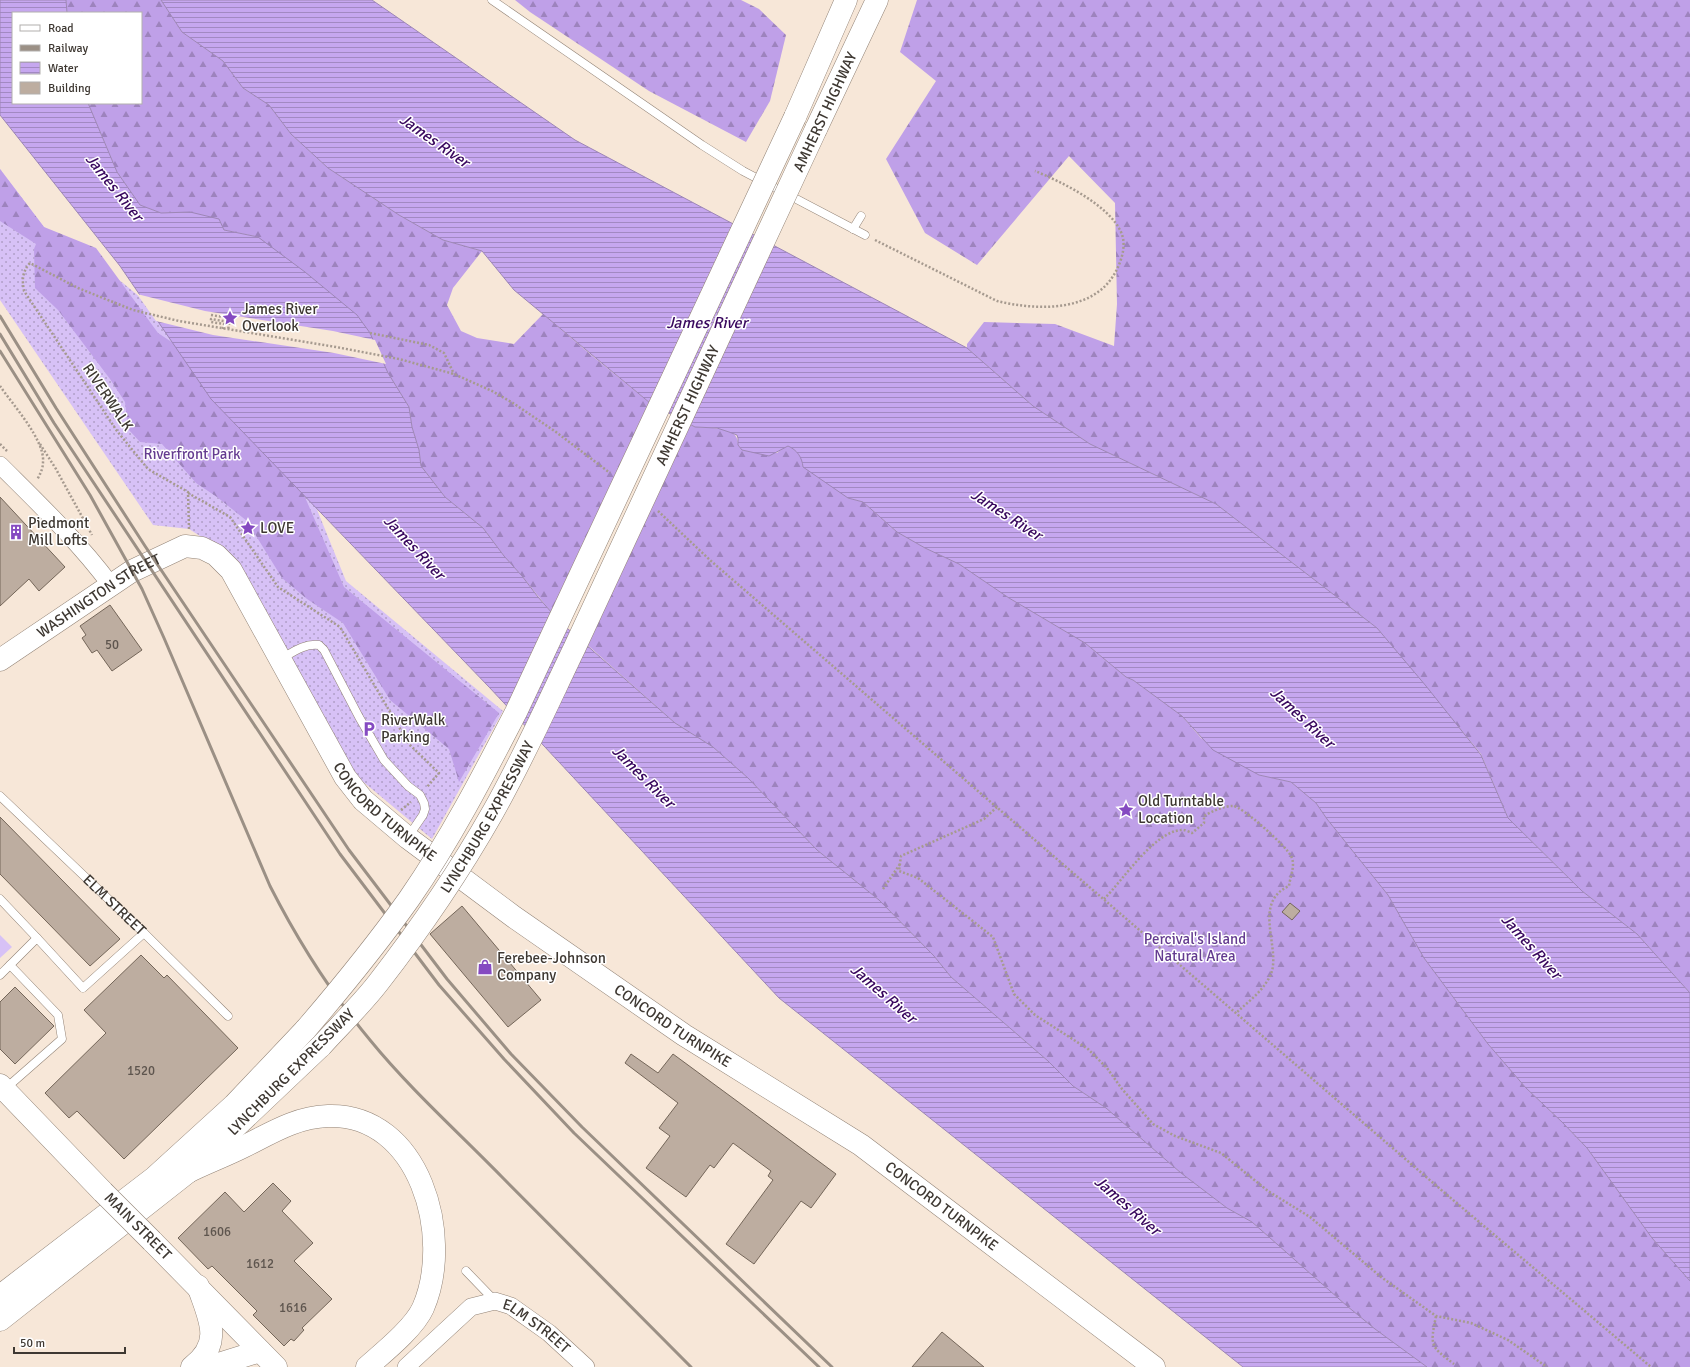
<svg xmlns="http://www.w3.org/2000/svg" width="1690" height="1367" font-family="Signika,sans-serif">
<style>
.grass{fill:url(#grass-dots)}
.forest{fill:url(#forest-firs)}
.pitch{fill:#d7c1f6}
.water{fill:url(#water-rules);stroke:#9d86b6}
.pier{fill:#f7e7d8}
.building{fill:#bdada0;stroke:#746659}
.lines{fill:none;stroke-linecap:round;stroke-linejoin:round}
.lane-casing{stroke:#928376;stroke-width:9}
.street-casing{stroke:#928376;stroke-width:18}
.secondary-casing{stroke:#928376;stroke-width:23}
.primary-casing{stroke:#928376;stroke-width:23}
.highway-casing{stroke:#928376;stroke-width:23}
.path{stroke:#a69a8f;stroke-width:2.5;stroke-dasharray:2 2;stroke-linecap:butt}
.lane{stroke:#fff;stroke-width:8}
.street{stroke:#fff;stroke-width:17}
.secondary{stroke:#fff;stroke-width:22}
.primary{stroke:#fff;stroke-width:22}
.highway{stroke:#fff;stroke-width:22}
.rail{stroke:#9b9085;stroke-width:3}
.primary-bridge-casing{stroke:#928376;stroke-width:23;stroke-linecap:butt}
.highway-bridge-casing{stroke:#928376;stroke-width:23;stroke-linecap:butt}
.primary-bridge{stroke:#fff;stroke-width:22}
.highway-bridge{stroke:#fff;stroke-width:22}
.labels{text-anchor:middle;stroke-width:3;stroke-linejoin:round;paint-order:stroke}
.number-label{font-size:13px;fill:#5e554e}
.street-label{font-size:15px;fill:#3e3832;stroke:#fff}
.poi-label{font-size:15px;fill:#3e3832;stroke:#fff;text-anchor:start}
.park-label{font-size:15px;fill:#643b90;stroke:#fff}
.water-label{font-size:16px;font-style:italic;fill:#39085e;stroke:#fff}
</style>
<defs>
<pattern id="grass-dots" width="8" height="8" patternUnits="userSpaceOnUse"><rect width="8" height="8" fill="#d7c1f6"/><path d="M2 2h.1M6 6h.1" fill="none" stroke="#b09ec8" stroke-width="1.8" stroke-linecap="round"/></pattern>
<pattern id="forest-firs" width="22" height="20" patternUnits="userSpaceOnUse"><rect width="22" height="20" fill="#bfa0e8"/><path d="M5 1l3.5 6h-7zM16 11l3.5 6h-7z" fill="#9d83bd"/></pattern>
<pattern id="water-rules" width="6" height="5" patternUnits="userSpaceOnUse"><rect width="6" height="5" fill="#c6a7ef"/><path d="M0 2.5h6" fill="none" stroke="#a289c2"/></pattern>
</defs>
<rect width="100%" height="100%" fill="#f7e7d8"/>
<path class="grass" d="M 0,169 L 44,227 L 123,283 L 214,359 L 296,458 L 346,581 L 503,711 L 432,839 L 355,775 L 225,552 L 189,529 L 153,525 L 0,300 Z"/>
<g class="forest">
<path d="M 66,0 L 161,0 L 182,32 L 223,61 L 243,88 L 269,105 L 291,134 L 328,168 L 399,215 L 443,240 L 482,251 L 453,288 L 447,305 L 461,331 L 477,338 L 514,344 L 543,314 L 590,354 L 650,403 L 551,612 L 522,576 L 504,556 L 483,528 L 445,497 L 421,466 L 419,450 L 412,427 L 409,407 L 388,373 L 258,237 L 224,230 L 190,212 L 161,213 L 140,205 L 117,172 L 88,103 L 141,103 L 141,13 L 67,13 Z"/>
<path d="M 515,0 L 741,0 L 759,9 L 786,35 L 770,101 L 746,142 L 649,91 L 530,12 Z"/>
<path d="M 917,0 L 1690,0 L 1690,993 L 1637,934 L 1582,891 L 1508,818 L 1481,754 L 1377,628 L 1216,504 L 1090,444 L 1033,406 L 967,348 L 967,344 L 984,322 L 1055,324 L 1114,346 L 1117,304 L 1115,203 L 1069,156 L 977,265 L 925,233 L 886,159 L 936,81 L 900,52 Z"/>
<path d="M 0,169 L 44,227 L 96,248 L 158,333 L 202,362 L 291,465 L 344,587 L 499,713 L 459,782 L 449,749 L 390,700 L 343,623 L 307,599 L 282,578 L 247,521 L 217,497 L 196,483 L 162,444 L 140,442 L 128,429 L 125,402 L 110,379 L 58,310 L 35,288 L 34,249 L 36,244 L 0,221 Z"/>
<path d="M 686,422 C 689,424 693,427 697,427 C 711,429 739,425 738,445 L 742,450 L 777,453 L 784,447 L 788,446 L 792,447 L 848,498 L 863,502 L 897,532 L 925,548 L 959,564 L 1009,598 L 1085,643 L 1126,677 L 1133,680 L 1182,716 L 1201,738 L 1259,775 L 1291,782 L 1316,803 L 1327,819 L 1388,895 L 1424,958 L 1488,1044 L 1526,1088 L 1562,1122 L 1587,1148 L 1652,1238 L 1690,1281 L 1690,1367 L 1427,1367 L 1375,1329 L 1347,1306 L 1252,1222 L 1227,1208 L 1181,1173 L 1106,1108 L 1073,1086 L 1048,1061 L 951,977 L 934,956 L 879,900 L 817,850 L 748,778 L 713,747 L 675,723 L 583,641 Z"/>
</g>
<path class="pitch" d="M 0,935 L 12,947 L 0,958 Z"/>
<g class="water">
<path d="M 0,0 L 66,0 L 67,13 L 13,13 L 13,103 L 88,103 L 117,172 L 140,205 L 161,213 L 190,212 L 219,219 L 224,230 L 258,237 L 305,272 L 357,315 L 370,333 L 388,373 L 409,407 L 412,427 L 419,450 L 421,466 L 445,497 L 483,528 L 504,556 L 522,576 L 538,597 L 559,621 L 675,723 L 713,747 L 748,778 L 817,850 L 879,900 L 934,956 L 951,977 L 1048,1061 L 1073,1086 L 1106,1108 L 1181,1173 L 1227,1208 L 1252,1222 L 1347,1306 L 1375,1329 L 1427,1367 L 1243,1367 L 779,998 L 489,687 L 211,399 L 120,266 L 0,115 Z"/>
<path d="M 161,0 L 372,0 L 575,140 L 967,348 L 1033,406 L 1090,444 L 1216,504 L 1377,628 L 1426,686 L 1481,755 L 1508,818 L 1582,891 L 1637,934 L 1690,993 L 1690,1281 L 1652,1238 L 1587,1148 L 1562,1122 L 1526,1088 L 1488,1044 L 1424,958 L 1388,895 L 1327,819 L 1316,803 L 1291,782 L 1259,775 L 1213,750 L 1182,716 L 1133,680 L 1126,677 L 1085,643 L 1009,598 L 959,564 L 925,548 L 897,532 L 863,502 L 848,498 L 803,467 C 802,457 797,450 788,446 L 769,456 L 742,450 L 738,445 L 738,438 L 737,435 L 729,432 L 717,428 L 695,427 L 650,403 L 514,290 L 482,251 L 443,240 L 399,215 L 328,168 L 291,134 L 269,105 L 243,88 L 223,61 L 182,32 Z"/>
</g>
<path class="pier" d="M 137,294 L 205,311 L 333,331 L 375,340 L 386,364 L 334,353 L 213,335 L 156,321 Z"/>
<g class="building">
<path d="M 0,497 L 65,567 L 39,591 L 29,579 L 0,606 Z"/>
<path d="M 110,605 L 142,650 L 112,671 L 97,650 L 92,653 L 82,638 L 86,635 L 80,626 Z"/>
<path d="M 0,817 L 120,939 L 90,966 L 0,874 Z"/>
<path d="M 1290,903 L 1300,911 L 1292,920 L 1282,912 Z"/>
<path d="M 462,906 L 541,1000 L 508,1027 L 430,934 Z"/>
<path d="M 141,955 L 164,978 L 167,975 L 238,1048 L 124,1159 L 77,1111 L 69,1118 L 45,1093 L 106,1033 L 84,1010 Z"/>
<path d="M 15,987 L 54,1026 L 15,1064 L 0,1049 L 0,1002 Z"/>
<path d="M 631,1054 L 658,1073 L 673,1054 L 836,1174 L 811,1208 L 801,1201 L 754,1264 L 726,1244 L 773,1180 L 768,1176 L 771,1171 L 733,1143 L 714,1168 L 710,1165 L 686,1197 L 646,1168 L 670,1136 L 659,1128 L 678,1103 L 625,1063 Z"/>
<path d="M 273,1183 L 291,1201 L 282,1211 L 313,1243 L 294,1261 L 332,1299 L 302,1328 L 304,1330 L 294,1341 L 291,1339 L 284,1346 L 253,1315 L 257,1311 L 212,1266 L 208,1269 L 178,1238 L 225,1192 L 244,1212 Z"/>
<path d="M 942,1332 L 984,1367 L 912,1367 Z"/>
</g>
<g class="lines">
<defs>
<g id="lane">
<path d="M 492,0 L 702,145 L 743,171 L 865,235"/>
<path d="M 853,229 L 861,216"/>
<path d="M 281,659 C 293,652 305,643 319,645 L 324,650 L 359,717 L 384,760 L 408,786 L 420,795 L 424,803 L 425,809 L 423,815 L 408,837"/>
<path id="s1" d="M 0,796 L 144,933 L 228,1016"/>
<path d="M 0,899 L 37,938"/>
<path d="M 0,975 L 10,965"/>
<path d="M 5,1089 L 62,1039 L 58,1015 L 10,965 L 37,938 L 83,988 L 144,933"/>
<path d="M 466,1271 L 495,1301"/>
</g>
<g id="street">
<path d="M 0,465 C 38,503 78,541 110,584"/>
<path id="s2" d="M 406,1367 L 471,1307 L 495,1301 L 511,1306 L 549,1333 L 586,1367"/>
</g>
<g id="secondary">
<path id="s3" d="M 0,660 L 132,571 L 185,546 L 202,548 L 216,555 L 231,570 L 345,777 L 363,800 L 408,838 L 514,917 L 684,1035 L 861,1145 L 1154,1367"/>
</g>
<g id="primary">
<path d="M 0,1085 L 103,1192"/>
<path d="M 152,1241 L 276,1367"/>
</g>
<g id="highway">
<path d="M 795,117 L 846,0"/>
<path d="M 816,129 L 877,0"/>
<path d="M 0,1089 L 5,1090"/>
<path d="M 188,1172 C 206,1163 225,1156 243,1147 C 271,1133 296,1117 328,1116 C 420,1113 454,1237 423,1308 C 414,1328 384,1352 367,1367"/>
<path d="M 0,1296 L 155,1177 L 234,1105 L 306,1029"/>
<path d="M 0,1320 L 188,1172 L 321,1046"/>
<path d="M 192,1367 C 224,1343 209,1318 198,1286"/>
<path d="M 209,1367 L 260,1351"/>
</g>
</defs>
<use href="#lane" class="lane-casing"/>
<use href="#street" class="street-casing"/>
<use href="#secondary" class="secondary-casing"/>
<use href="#primary" class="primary-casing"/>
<use href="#highway" class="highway-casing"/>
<g class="path">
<path d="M 875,240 L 997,301 C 1038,311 1098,313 1118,267 C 1123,256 1126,243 1121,232 C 1109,205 1062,182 1035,171"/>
<path d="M 211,315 L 230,318 L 228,330"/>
<path d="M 223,329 L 224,324 L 211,322 L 211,319 L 229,322"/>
<path d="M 370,333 L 429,345 L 444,353 L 454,374"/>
<path d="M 0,386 C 13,405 45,440 43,462 C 43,469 40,474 37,480"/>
<path d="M 0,444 L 7,451"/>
<path d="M 40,444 L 56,469 L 92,535"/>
<path d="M 188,493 L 230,517 L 278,587 L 340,627 L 409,744 L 439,773 L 427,787"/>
<path d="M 658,511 L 711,561 L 878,705 L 1446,1194 L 1651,1367"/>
<path d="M 189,529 L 188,492 L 148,469 L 117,431 L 24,291 C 22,280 22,272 30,263 L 78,288 L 133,310 L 179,321 L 336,347 L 399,359 L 454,374 L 492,391 L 513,403 L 556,432 L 610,473"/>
<path d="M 997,807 L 984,819 L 901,856 L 899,871 L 918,878 L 993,937 L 1014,994 L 1035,1015 L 1088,1049 L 1107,1068 L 1122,1089 L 1153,1124 L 1175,1136 L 1221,1153 L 1268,1191 L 1310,1217 L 1381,1277 L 1436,1316 L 1471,1323 L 1508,1340 L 1547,1367"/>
<path d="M 401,810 L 411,802"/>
<path d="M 883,889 L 900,864"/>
<path d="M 1104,899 C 1123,880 1154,832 1181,830 C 1184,829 1189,832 1192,833 L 1204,823 L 1204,816 C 1212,811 1224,806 1233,806 C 1242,806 1287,847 1291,856 C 1296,865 1290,877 1289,886 C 1253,902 1279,944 1272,971 C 1266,989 1249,1001 1236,1013"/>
<path d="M 1436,1316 C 1430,1346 1430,1346 1454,1364"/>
</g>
<use href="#lane" class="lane"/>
<use href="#street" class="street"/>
<use href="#secondary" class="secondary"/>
<use href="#primary" class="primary"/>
<use href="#highway" class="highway"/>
<g class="rail">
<path d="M 0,316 L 56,408 L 145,546 L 349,850 L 447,979 L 511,1054 L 582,1127 L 832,1367"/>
<path d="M 0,334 L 54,423 L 340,854 L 439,985 L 504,1059 L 574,1133 L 819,1367"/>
<path d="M 0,351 L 90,495 L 142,589 L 164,638 L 270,886 C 298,941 331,993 370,1040 C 410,1089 458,1132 502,1177 C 565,1241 628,1304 691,1367"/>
</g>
<defs>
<path id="primary-bridge" d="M 103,1192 L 152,1241"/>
<g id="highway-bridge">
<path d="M 306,1029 C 342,987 377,944 409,899 C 450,840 483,776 516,712 L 795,117"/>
<path id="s4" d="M 321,1046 C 340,1025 361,1005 378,983 C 420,929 459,872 493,812 C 523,759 548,703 574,649 L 816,129"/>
</g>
</defs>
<use href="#primary-bridge" class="primary-bridge-casing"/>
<use href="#highway-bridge" class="highway-bridge-casing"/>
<use href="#primary-bridge" class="primary-bridge"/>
<use href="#highway-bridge" class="highway-bridge"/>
</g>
<defs>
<symbol id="sight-bare" viewBox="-9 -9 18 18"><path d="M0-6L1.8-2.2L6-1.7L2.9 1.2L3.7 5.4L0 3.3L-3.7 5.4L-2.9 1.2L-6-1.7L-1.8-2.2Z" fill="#854ac1" stroke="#fff" stroke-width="2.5" paint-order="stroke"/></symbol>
<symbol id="building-bare" viewBox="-9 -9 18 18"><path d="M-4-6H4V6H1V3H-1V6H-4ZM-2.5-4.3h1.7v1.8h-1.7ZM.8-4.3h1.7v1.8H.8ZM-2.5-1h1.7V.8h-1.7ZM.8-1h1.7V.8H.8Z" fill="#854ac1" stroke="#fff" stroke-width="2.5" paint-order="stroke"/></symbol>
<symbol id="parking-bare" viewBox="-9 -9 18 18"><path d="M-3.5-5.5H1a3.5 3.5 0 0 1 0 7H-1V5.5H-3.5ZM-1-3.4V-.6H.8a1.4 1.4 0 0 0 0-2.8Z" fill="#854ac1" stroke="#fff" stroke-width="2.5" paint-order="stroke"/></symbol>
<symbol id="shop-bare" viewBox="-9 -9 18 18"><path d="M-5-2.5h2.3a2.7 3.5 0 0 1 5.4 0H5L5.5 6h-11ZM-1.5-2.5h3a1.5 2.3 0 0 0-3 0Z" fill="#854ac1" stroke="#fff" stroke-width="2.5" paint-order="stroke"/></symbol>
</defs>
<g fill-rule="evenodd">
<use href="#sight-bare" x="219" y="307" width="22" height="22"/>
<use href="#sight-bare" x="237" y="517" width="22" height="22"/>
<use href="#building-bare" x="5" y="521" width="22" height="22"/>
<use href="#parking-bare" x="358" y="718" width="22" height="22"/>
<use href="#sight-bare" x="1115" y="799" width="22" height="22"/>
<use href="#shop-bare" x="474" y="956" width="22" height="22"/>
</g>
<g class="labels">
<g class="number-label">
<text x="112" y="649">50</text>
<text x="141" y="1075">1520</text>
<text x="217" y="1236">1606</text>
<text x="260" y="1268">1612</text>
<text x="293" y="1312">1616</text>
</g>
<g class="street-label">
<text transform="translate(825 112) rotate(-65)" y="5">AMHERST HIGHWAY</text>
<text transform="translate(108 397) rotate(56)" y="5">RIVERWALK</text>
<text dy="5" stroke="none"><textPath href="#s4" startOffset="742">AMHERST HIGHWAY</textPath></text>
<text dy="5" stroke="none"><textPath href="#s3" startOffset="118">WASHINGTON STREET</textPath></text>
<text dy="5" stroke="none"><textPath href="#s3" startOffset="561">CONCORD TURNPIKE</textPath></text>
<text dy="5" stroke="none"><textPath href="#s4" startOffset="284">LYNCHBURG EXPRESSWAY</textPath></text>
<text dy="5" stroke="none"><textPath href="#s1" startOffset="158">ELM STREET</textPath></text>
<text dy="5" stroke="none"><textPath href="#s3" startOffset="921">CONCORD TURNPIKE</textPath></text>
<text transform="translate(291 1072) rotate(-45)" y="5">LYNCHBURG EXPRESSWAY</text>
<text dy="5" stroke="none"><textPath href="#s3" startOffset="1245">CONCORD TURNPIKE</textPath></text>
<text transform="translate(138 1226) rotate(45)" y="5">MAIN STREET</text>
<text dy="5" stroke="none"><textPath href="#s2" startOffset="162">ELM STREET</textPath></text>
</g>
<g class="poi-label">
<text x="242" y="314">James River<tspan x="242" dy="17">Overlook</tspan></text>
<text x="28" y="528">Piedmont<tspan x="28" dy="17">Mill Lofts</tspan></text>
<text x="260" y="533">LOVE</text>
<text x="381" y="725">RiverWalk<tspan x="381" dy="17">Parking</tspan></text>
<text x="1138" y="806">Old Turntable<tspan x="1138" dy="17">Location</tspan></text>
<text x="497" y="963">Ferebee-Johnson<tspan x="497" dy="17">Company</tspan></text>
</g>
<g class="park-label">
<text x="192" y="459">Riverfront Park</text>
<text x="1195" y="944">Percival's Island<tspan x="1195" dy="17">Natural Area</tspan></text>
</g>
<g class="water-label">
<text transform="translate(435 140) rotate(35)" y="6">James River</text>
<text transform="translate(115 187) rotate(51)" y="6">James River</text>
<text x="707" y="328">James River</text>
<text transform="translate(1007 514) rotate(33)" y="6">James River</text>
<text transform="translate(415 547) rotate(47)" y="6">James River</text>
<text transform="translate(1303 717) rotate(43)" y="6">James River</text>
<text transform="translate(644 776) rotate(45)" y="6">James River</text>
<text transform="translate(1532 946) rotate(48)" y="6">James River</text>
<text transform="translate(884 993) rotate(41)" y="6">James River</text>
<text transform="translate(1128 1205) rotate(41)" y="6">James River</text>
</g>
</g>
<rect x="12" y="12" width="130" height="92" fill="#ffffff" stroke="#b2afad"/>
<rect x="20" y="25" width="20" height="6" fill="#ffffff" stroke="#b2afad"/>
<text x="48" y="32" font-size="12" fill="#3e3832">Road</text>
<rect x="20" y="45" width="20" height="6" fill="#9b9085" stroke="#b2afad"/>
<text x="48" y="52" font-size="12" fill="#3e3832">Railway</text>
<rect x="20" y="62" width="20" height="12" fill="url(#water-rules)" stroke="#b2afad"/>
<text x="48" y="72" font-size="12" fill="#3e3832">Water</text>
<rect x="20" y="82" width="20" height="12" fill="#bdada0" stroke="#b2afad"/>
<text x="48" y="92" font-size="12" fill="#3e3832">Building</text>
<path d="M14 1347v6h111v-6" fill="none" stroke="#3e3832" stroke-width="2"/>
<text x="20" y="1347" font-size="12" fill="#3e3832" stroke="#ffffff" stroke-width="3" paint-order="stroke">50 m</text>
</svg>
